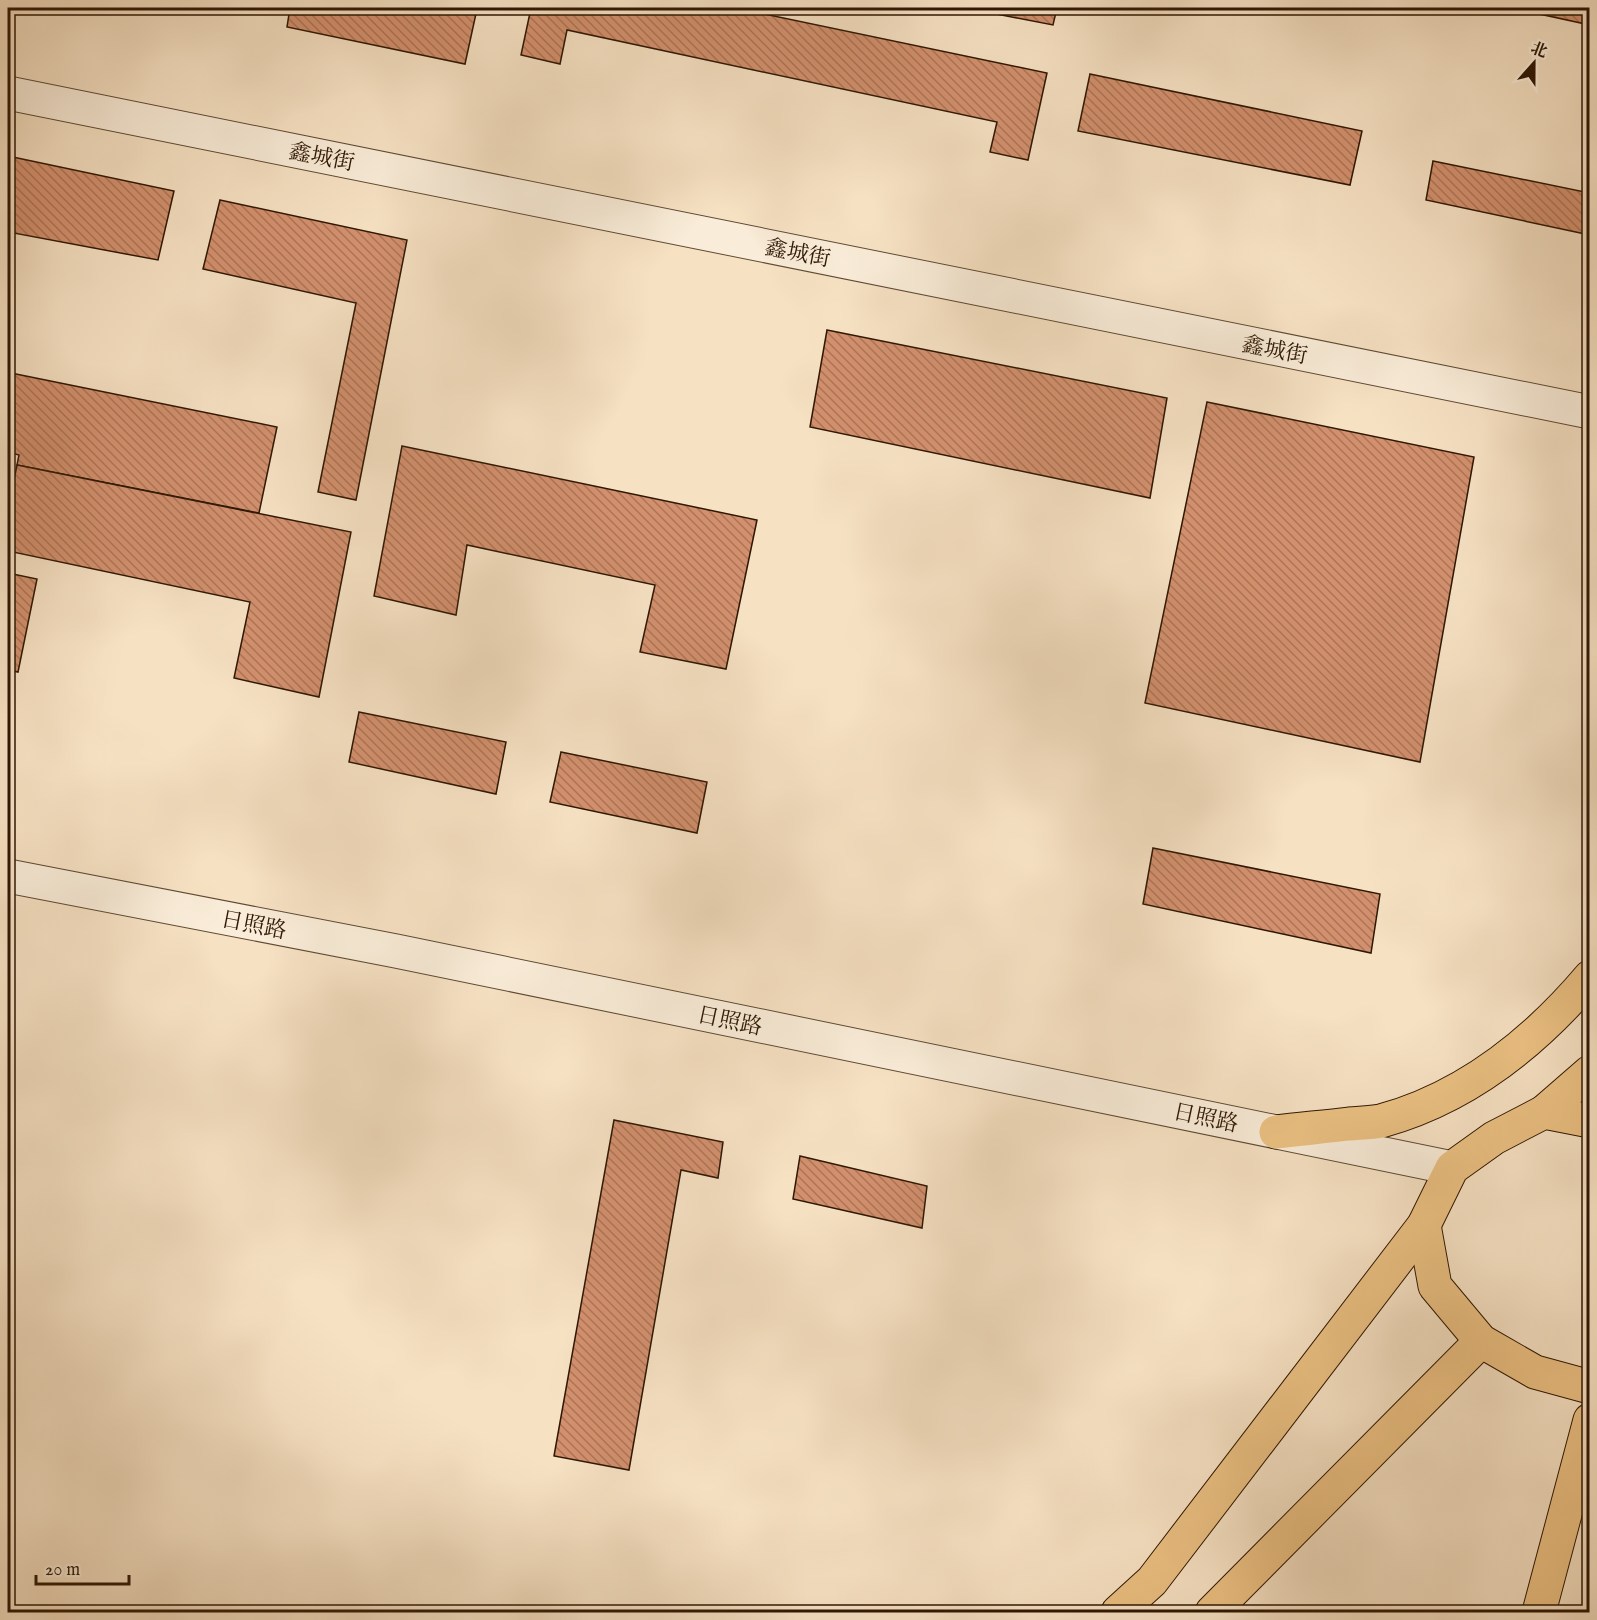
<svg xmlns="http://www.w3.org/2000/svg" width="1597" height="1620" font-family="'IM FELL English','Noto Serif SC',serif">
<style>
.building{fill:url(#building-back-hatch);stroke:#2e1704;stroke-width:1.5}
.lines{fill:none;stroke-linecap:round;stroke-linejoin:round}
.minor-casing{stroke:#604a34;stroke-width:35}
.major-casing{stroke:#2e1704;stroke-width:35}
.minor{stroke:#f9ecd8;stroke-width:33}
.major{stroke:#ebc082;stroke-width:33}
.labels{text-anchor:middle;stroke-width:5;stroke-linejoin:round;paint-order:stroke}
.street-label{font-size:22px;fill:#2e1704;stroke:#f9ecd8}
</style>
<defs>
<pattern id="building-back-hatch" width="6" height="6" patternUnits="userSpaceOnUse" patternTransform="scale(1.5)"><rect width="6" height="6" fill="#d3906e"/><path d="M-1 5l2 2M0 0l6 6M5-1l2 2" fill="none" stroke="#ac7558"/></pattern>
</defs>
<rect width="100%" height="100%" fill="#f6e1c3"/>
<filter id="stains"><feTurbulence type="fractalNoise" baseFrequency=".00333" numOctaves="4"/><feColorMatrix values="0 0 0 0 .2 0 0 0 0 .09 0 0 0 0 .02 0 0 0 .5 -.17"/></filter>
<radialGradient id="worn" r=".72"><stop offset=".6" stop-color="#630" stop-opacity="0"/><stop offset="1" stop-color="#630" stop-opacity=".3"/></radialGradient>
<g class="building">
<path d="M 290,8 L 468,8 L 477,9 L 465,64 L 287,27 Z"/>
<path d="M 531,8 L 736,8 L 1047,73 L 1028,160 L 990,152 L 997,122 L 567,30 L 560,64 L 521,55 Z"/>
<path d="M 966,8 L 1057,8 L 1053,25 Z"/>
<path d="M 1512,8 L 1590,8 L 1590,25 Z"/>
<path d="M 1090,74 L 1362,131 L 1350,185 L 1078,131 Z"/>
<path d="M 8,156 L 174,191 L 158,260 L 8,232 Z"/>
<path d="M 1433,161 L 1590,193 L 1590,235 L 1426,200 Z"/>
<path d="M 220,200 L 407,240 L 356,500 L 318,492 L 356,303 L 203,269 Z"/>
<path d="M 827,330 L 1167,398 L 1150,498 L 810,427 Z"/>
<path d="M 11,373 L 277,427 L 259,513 L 17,465 L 19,455 L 8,452 L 8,392 Z"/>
<path d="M 1207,402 L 1474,457 L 1420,762 L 1145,703 Z"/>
<path d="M 402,446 L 757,520 L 726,669 L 640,652 L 655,585 L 467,545 L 456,615 L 374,596 Z"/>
<path d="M 17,465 L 351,532 L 319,697 L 234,678 L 250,602 L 8,551 L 8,510 Z"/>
<path d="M 8,573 L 37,579 L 18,672 L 8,670 Z"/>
<path d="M 359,712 L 506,742 L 496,794 L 349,762 Z"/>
<path d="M 561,752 L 707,782 L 697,833 L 550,802 Z"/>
<path d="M 1153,848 L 1380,894 L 1371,953 L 1143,904 Z"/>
<path d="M 614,1120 L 723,1142 L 718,1178 L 681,1170 L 629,1470 L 554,1456 Z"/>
<path d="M 800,1156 L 927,1186 L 922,1228 L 793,1199 Z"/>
</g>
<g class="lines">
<defs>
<g id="minor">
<path d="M 8,93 L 1590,412"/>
<path d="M 8,876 L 396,951 L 1452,1168"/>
</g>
<g id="major">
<path d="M 1544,1112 L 1590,1072"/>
<path d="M 1276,1132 C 1300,1129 1325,1127 1349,1124 C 1360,1123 1371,1123 1381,1121 C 1465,1098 1535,1042 1590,977"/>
<path d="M 1424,1225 L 1435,1286 L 1481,1341 L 1535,1372 L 1590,1387"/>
<path d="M 1118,1612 L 1152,1581 L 1424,1225 L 1452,1168 L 1494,1138 L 1544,1112 L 1590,1121"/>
<path d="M 1212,1612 L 1481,1341"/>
<path d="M 1539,1612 L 1590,1420"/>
</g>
</defs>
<use href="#minor" class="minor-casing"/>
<use href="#major" class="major-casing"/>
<use href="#minor" class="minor"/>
<use href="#major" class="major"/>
</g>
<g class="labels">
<g class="street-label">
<text transform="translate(322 156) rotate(11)" y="8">鑫城街</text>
<text transform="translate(798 252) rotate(11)" y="8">鑫城街</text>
<text transform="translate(1275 349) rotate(11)" y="8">鑫城街</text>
<text transform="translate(254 924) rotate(11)" y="8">日照路</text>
<text transform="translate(730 1020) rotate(12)" y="8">日照路</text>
<text transform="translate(1206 1117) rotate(12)" y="8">日照路</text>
</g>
</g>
<rect width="1597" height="1620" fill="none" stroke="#f6e1c3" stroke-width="30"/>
<rect x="9" y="9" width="1579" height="1602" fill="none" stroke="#2e1704" stroke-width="3"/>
<rect x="15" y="15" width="1567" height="1590" fill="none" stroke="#2e1704" stroke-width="1.5"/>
<g transform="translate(1534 63) rotate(21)" stroke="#f9ecd8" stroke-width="4.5" paint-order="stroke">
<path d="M0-4.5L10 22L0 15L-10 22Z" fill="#2e1704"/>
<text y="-9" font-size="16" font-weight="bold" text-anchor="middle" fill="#2e1704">北</text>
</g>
<path d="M36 1575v9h93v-9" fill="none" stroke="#2e1704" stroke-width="3"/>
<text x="45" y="1575" font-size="18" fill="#2e1704" stroke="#f9ecd8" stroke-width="4.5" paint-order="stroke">20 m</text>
<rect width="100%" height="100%" filter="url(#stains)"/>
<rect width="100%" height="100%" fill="url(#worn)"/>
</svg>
